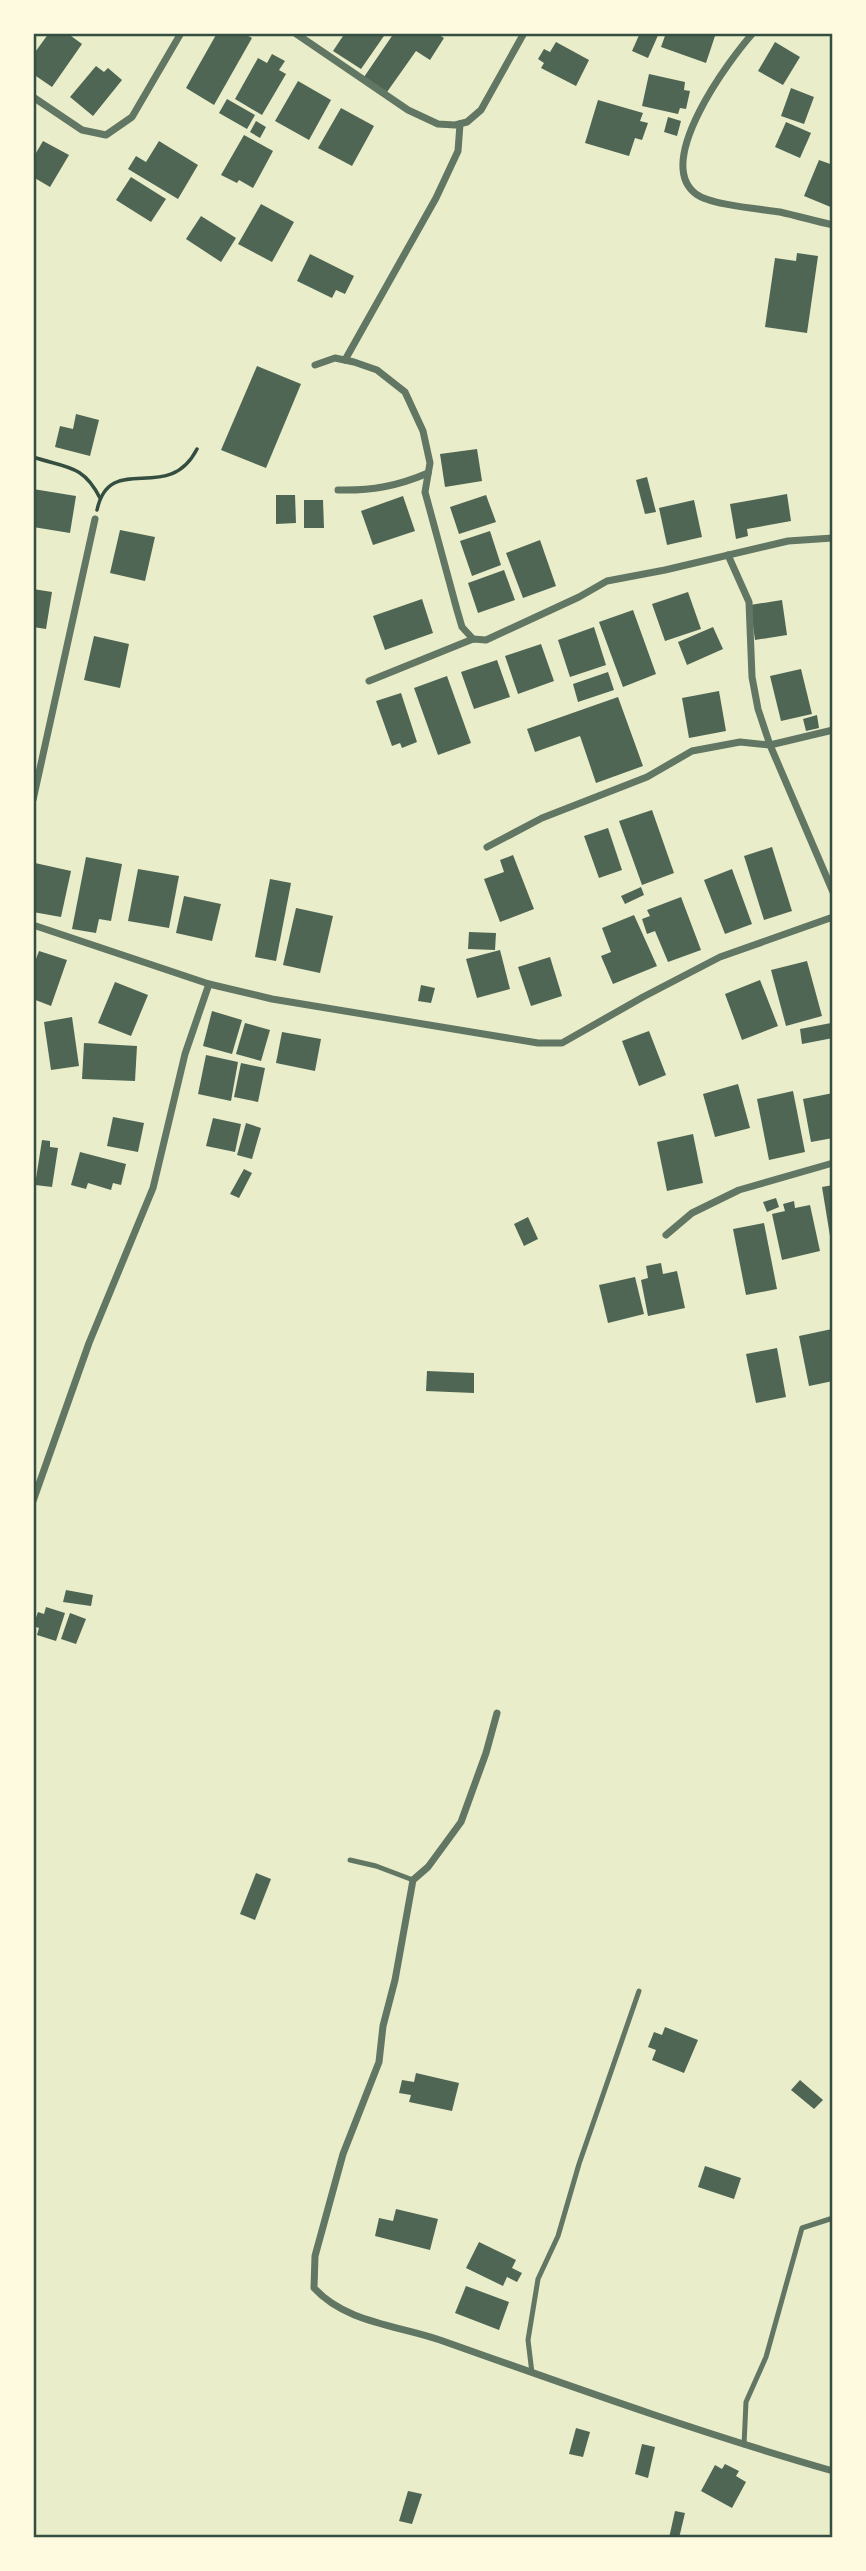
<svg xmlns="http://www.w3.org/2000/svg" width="866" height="2571" font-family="'Alegreya Sans',sans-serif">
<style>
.building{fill:#4f6655}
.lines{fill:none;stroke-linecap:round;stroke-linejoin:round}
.path{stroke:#344e41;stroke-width:3.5}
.service{stroke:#617663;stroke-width:5}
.minor{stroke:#617663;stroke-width:7}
.neatline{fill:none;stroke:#344e41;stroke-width:2.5}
</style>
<rect width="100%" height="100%" fill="#e9edc9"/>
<g class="building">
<path d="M 49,33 L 67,33 L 82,44 L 52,87 L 33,74 L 33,55 Z"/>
<path d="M 217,33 L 243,33 L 252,38 L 214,105 L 186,88 Z"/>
<path d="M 345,33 L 386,33 L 361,69 L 333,51 Z"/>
<path d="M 394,33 L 436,33 L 444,38 L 430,60 L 416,51 L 387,92 L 364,77 Z"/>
<path d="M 640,33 L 659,33 L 648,58 L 632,51 Z"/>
<path d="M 666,33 L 716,33 L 706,63 L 661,47 Z"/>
<path d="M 556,42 L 589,60 L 576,86 L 541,68 L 544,63 L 538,59 L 544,49 L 550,52 Z"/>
<path d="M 775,42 L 800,57 L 783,85 L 758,71 Z"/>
<path d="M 272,54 L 285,61 L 279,70 L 286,74 L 262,115 L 235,99 L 258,58 L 267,63 Z"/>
<path d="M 96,66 L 104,72 L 108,68 L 122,80 L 93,116 L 70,97 Z"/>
<path d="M 649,74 L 685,82 L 684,90 L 690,91 L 686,109 L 680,108 L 678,114 L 642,106 Z"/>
<path d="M 298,81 L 331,100 L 309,140 L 275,121 Z"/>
<path d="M 791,88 L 814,97 L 804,124 L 781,116 Z"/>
<path d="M 227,99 L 255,115 L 247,129 L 219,113 Z"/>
<path d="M 598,100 L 643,113 L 640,121 L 648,123 L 642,140 L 635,138 L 629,156 L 585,143 Z"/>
<path d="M 341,108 L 374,126 L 352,166 L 318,148 Z"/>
<path d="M 668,117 L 681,121 L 677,136 L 664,132 Z"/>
<path d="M 256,121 L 266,127 L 260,138 L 250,132 Z"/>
<path d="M 786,122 L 811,133 L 800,158 L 775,147 Z"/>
<path d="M 244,135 L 273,151 L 253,188 L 239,180 L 237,183 L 221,175 Z"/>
<path d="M 43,141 L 69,155 L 50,187 L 33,177 L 33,158 Z"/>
<path d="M 159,141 L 198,165 L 178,199 L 128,169 L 136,156 L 146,162 Z"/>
<path d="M 819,160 L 833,165 L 833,208 L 804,196 Z"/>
<path d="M 131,177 L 166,199 L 151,222 L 116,200 Z"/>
<path d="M 261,204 L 294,222 L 272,262 L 238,244 Z"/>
<path d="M 201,216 L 236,238 L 221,262 L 186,239 Z"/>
<path d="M 797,253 L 818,256 L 807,333 L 765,327 L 775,258 L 796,261 Z"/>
<path d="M 310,254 L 354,276 L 345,294 L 336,290 L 332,298 L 297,281 Z"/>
<path d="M 257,366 L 301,384 L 266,468 L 221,450 Z"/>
<path d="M 76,414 L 99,420 L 90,456 L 55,447 L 60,426 L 73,429 Z"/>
<path d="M 477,449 L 482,481 L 445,487 L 440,454 Z"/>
<path d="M 647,477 L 656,512 L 645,514 L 636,480 Z"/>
<path d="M 33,489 L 76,496 L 70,533 L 33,527 Z"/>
<path d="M 787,494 L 791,521 L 747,529 L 748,536 L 736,539 L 730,504 Z"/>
<path d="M 276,495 L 295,495 L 296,523 L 276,524 Z"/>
<path d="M 486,495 L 496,522 L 459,534 L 450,507 Z"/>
<path d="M 403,496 L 415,531 L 373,545 L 361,511 Z"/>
<path d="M 304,500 L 323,500 L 324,528 L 304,528 Z"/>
<path d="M 694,500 L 702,537 L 667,545 L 659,508 Z"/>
<path d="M 120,530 L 155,537 L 145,581 L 110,573 Z"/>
<path d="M 490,531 L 501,565 L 472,576 L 460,541 Z"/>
<path d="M 540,540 L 556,586 L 523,598 L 506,553 Z"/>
<path d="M 504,570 L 515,600 L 478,613 L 468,583 Z"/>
<path d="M 33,589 L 52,592 L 46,629 L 33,627 Z"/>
<path d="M 688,592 L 701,629 L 665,641 L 652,604 Z"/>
<path d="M 422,599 L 433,633 L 385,650 L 373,616 Z"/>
<path d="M 782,600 L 787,635 L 755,640 L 750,605 Z"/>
<path d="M 633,610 L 656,674 L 623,687 L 599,622 Z"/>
<path d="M 594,627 L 606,665 L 570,677 L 558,640 Z"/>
<path d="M 713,627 L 723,649 L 687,665 L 678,642 Z"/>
<path d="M 94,636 L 129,644 L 120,688 L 84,680 Z"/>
<path d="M 541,644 L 554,681 L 518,694 L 505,656 Z"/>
<path d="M 497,660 L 510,697 L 474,709 L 461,672 Z"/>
<path d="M 801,669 L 812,714 L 781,721 L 770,676 Z"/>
<path d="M 608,672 L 614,690 L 578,702 L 573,684 Z"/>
<path d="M 447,676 L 471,743 L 438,755 L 414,688 Z"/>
<path d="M 719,691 L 726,731 L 689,738 L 682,698 Z"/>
<path d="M 401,693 L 417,742 L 402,748 L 400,743 L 392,746 L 376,701 Z"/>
<path d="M 618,697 L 643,766 L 596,783 L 580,736 L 535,752 L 527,729 Z"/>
<path d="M 817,715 L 819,728 L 806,731 L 803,719 Z"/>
<path d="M 652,810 L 674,873 L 642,885 L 619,821 Z"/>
<path d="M 608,828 L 622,870 L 599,878 L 584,836 Z"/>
<path d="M 772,847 L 792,911 L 764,920 L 744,856 Z"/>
<path d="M 513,855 L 534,909 L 500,922 L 484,879 L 504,872 L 500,860 Z"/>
<path d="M 86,857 L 122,864 L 111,921 L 99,919 L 96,933 L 72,929 Z"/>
<path d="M 35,863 L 71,871 L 61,917 L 33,912 Z"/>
<path d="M 138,869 L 179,876 L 169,928 L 128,921 Z"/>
<path d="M 732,869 L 752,924 L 725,934 L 704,880 Z"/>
<path d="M 270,879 L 291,883 L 276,961 L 255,957 Z"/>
<path d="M 641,887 L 644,895 L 625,904 L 621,896 Z"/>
<path d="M 184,896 L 221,904 L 212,941 L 176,933 Z"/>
<path d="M 681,897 L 701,950 L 668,962 L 655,931 L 647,934 L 642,919 L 650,916 L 647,910 Z"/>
<path d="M 296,908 L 333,916 L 320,973 L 283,965 Z"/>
<path d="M 634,915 L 657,966 L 613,984 L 601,956 L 611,952 L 602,928 Z"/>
<path d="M 469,932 L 496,933 L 495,950 L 468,949 Z"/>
<path d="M 500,950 L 510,989 L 477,998 L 466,959 Z"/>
<path d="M 39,951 L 67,960 L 51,1006 L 33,999 L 33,967 Z"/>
<path d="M 550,957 L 562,996 L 531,1006 L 518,967 Z"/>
<path d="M 807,961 L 822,1016 L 786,1026 L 771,970 Z"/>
<path d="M 760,980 L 778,1026 L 742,1040 L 725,994 Z"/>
<path d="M 115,982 L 148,995 L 131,1036 L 98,1023 Z"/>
<path d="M 421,985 L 435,988 L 431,1003 L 418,1001 Z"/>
<path d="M 212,1011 L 242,1020 L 232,1054 L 203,1046 Z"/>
<path d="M 72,1017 L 79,1066 L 51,1070 L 44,1022 Z"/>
<path d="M 245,1023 L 270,1030 L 261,1061 L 236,1054 Z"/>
<path d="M 831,1023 L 833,1038 L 802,1044 L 800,1029 Z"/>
<path d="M 649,1031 L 666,1075 L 639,1086 L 622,1041 Z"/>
<path d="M 282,1032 L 321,1039 L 315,1071 L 276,1063 Z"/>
<path d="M 84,1043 L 137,1046 L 135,1081 L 82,1079 Z"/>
<path d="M 206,1055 L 238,1062 L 231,1101 L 198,1094 Z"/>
<path d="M 241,1063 L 265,1068 L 258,1102 L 234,1097 Z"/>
<path d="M 738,1084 L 750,1128 L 715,1137 L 703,1094 Z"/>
<path d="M 793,1091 L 805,1152 L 769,1160 L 757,1099 Z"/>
<path d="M 833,1093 L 833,1138 L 811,1142 L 803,1099 Z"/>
<path d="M 113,1117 L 144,1123 L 138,1152 L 107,1146 Z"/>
<path d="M 213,1118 L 241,1124 L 235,1152 L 206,1146 Z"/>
<path d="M 246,1123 L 261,1128 L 252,1159 L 237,1155 Z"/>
<path d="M 693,1134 L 703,1183 L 667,1191 L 657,1142 Z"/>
<path d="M 42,1140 L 50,1141 L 50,1147 L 58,1148 L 52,1187 L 35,1185 Z"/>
<path d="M 80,1152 L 126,1164 L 121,1185 L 113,1183 L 111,1190 L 88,1183 L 86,1189 L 71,1185 Z"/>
<path d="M 244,1169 L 252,1173 L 239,1198 L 230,1194 Z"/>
<path d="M 833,1185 L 833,1235 L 830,1236 L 822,1187 Z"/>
<path d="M 776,1198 L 779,1207 L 767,1212 L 763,1202 Z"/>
<path d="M 794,1201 L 795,1208 L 810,1205 L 820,1251 L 782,1260 L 772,1214 L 785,1211 L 783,1204 Z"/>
<path d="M 528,1217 L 538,1239 L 524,1246 L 514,1224 Z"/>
<path d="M 764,1223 L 777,1289 L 746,1295 L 733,1229 Z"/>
<path d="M 661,1263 L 663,1274 L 677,1271 L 685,1308 L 648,1316 L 641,1280 L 648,1278 L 646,1266 Z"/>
<path d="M 635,1277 L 644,1314 L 608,1323 L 599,1285 Z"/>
<path d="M 832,1329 L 833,1381 L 809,1386 L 799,1336 Z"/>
<path d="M 777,1348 L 786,1397 L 756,1403 L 746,1354 Z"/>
<path d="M 427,1371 L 474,1373 L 474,1393 L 426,1391 Z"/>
<path d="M 66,1590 L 93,1595 L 91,1606 L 63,1602 Z"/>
<path d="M 46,1607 L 65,1613 L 56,1641 L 37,1635 L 39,1628 L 33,1626 L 38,1612 L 44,1614 Z"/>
<path d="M 70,1613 L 86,1619 L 76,1644 L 61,1639 Z"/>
<path d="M 256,1873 L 271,1879 L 255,1920 L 240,1914 Z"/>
<path d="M 665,2027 L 698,2040 L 684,2073 L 652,2060 L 656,2050 L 648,2047 L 654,2032 L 662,2035 Z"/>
<path d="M 416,2073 L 459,2083 L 452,2111 L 409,2102 L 411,2095 L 399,2093 L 402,2080 L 414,2082 Z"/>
<path d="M 800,2080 L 823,2100 L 814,2109 L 791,2090 Z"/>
<path d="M 705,2166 L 741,2178 L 734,2199 L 698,2187 Z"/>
<path d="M 396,2209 L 438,2219 L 430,2250 L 375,2236 L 379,2218 L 393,2221 Z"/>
<path d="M 479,2242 L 516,2260 L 512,2268 L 522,2273 L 517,2282 L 507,2277 L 503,2286 L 466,2268 Z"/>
<path d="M 466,2286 L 509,2302 L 499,2330 L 455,2313 Z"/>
<path d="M 576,2428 L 590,2432 L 583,2457 L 569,2454 Z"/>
<path d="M 642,2444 L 655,2447 L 648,2478 L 635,2474 Z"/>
<path d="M 725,2464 L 739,2471 L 736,2476 L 746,2482 L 732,2508 L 701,2491 L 715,2465 L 722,2469 Z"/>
<path d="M 408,2491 L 422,2494 L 412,2524 L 399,2521 Z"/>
<path d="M 675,2511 L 685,2513 L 679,2538 L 669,2538 Z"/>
</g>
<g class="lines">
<g class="path">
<path d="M 33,457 C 66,468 83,464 100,498"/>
<path d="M 97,510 C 110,450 168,506 197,449"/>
</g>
<g class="service">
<path d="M 350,1860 L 376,1866 L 413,1880"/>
<path d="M 532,2373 L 528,2340 L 538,2279 L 558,2236 L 579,2164 L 639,1991"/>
<path d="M 744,2445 L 746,2402 L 766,2357 L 802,2228 L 833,2218"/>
</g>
<g class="minor">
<path d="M 295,33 L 408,110 L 438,124 L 455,125 L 467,122 L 481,110 L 524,33"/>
<path d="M 753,33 C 729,60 653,162 696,194 C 710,205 761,209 780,212 C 798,216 815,221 833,225"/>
<path d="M 33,97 L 82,130 L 106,135 L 132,117 L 181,33"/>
<path d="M 345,360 L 436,198 L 458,151 L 460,124"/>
<path d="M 315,365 L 335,358 L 354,362 L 377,370 L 405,392 L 423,431 L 430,463 L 425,492 L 457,610 L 462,627 L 473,639"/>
<path d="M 338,490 C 371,491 398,486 428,473"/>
<path d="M 728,555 L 749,602 L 752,677 L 758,709 L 770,745 L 833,892"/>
<path d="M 369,681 L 473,639 L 486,640 L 579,597 L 607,581 L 665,570 L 788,541 L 833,538"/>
<path d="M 33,800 L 95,519"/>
<path d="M 487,847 L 542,818 L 647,777 L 692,751 L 740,742 L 770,745 L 833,730"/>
<path d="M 33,925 L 209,984 L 272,999 L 538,1043 L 562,1043 L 643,997 L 720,957 L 833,917"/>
<path d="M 666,1235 L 692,1213 L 739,1190 L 833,1163"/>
<path d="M 33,1501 L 89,1343 L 153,1188 L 185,1054 L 209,984"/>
<path d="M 497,1713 L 486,1753 L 461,1822 L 428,1867 L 413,1880 L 395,1980 L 383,2026 L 379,2062 L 343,2154 L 315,2256 L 314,2288 C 346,2323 397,2325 440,2340 C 570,2386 700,2433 833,2471"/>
</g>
</g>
<rect width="866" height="2571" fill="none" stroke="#fefae0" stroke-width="70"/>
<rect x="35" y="35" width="796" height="2501" class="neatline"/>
</svg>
